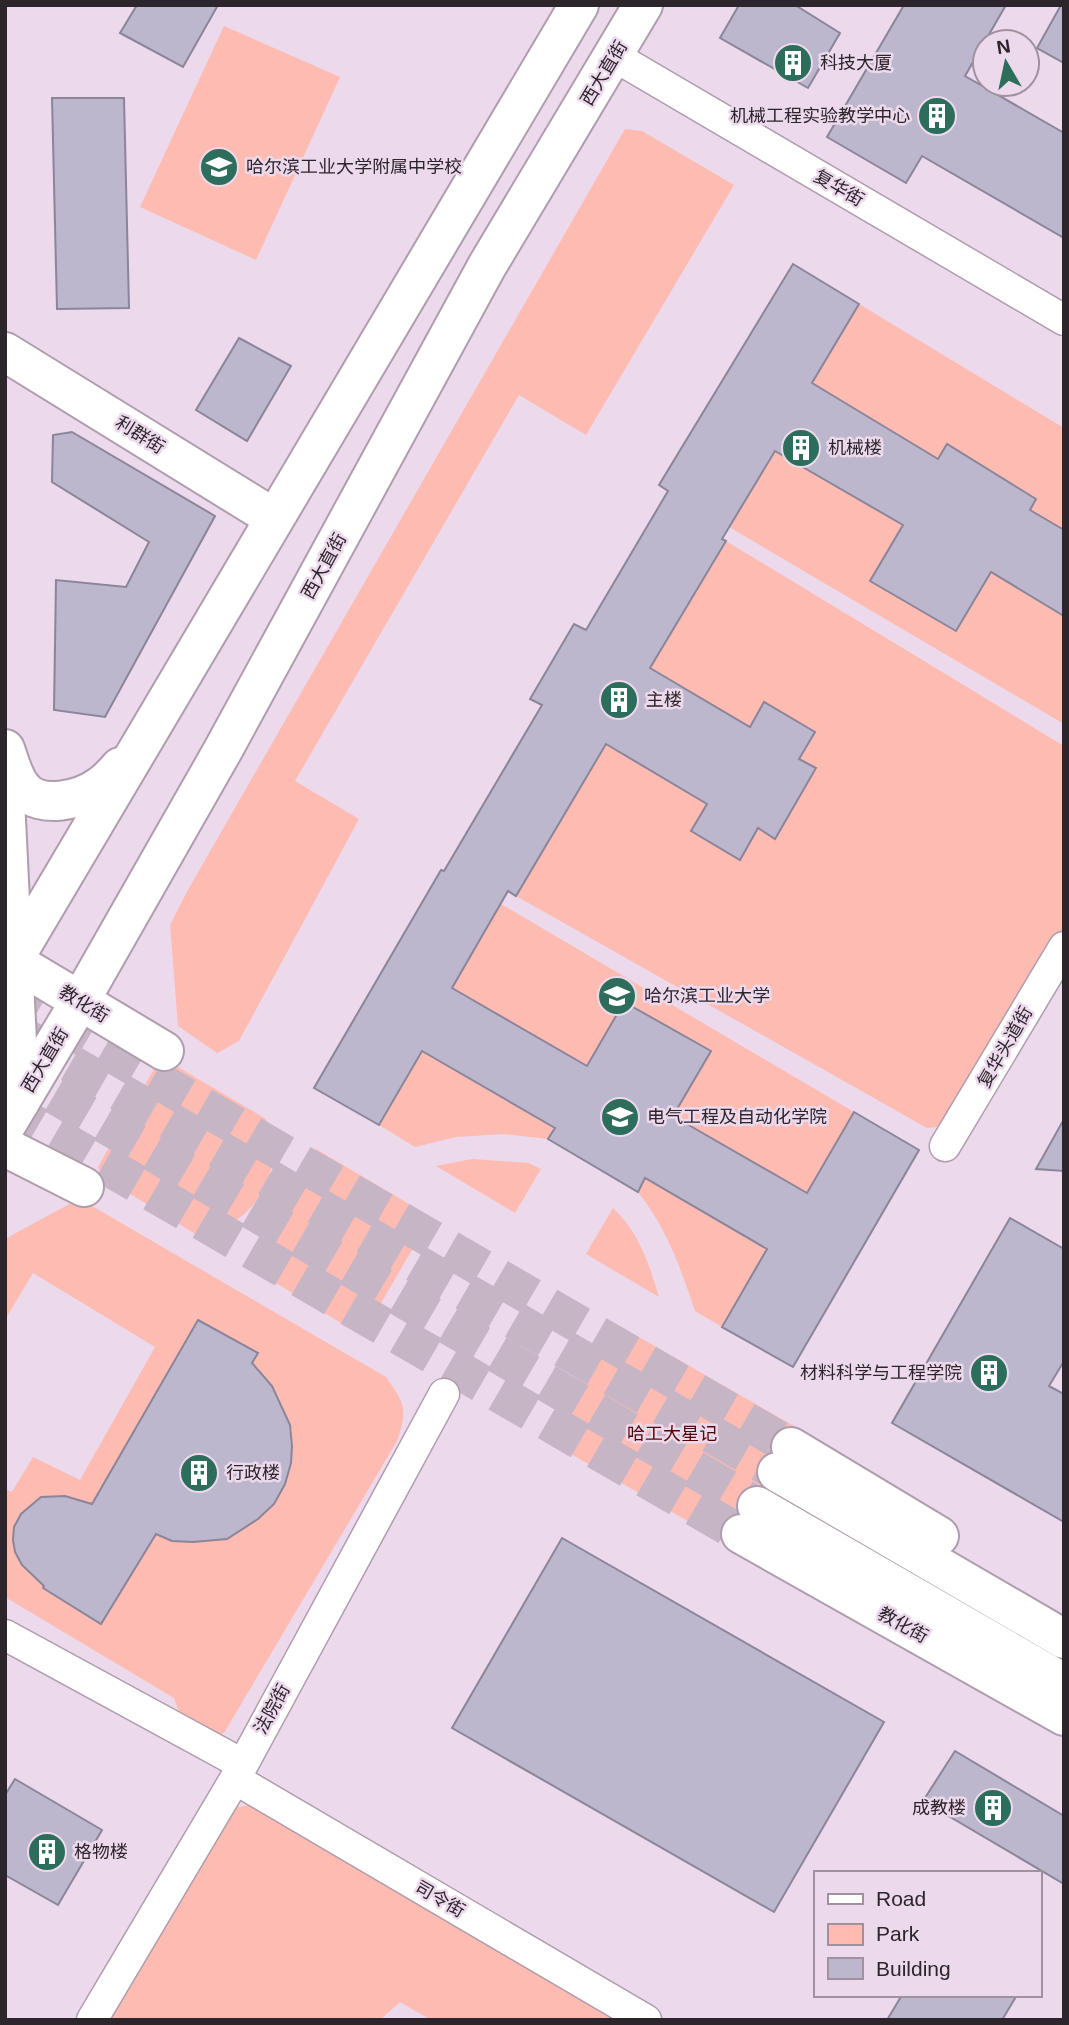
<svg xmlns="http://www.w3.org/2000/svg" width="1069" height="2025" font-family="Helvetica,'Noto Sans SC',sans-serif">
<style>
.green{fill:#febbb1}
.building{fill:#bcb7cd;stroke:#8a859a;stroke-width:2}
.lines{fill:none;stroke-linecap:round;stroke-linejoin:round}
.highway-tunnel{stroke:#c6b5c5;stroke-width:38;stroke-dasharray:38 19;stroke-linecap:butt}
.street-casing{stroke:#af9dae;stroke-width:33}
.secondary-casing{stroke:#af9dae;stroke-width:42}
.primary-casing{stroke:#af9dae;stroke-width:42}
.highway-casing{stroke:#af9dae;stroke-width:42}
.street{stroke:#fff;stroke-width:30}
.secondary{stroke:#fff;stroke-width:38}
.primary{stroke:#fff;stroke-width:38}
.highway{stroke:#fff;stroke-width:38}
.labels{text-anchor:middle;stroke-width:5;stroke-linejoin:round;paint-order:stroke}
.poi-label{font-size:18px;fill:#2c252b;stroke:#ecd9eb;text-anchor:start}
.street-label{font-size:18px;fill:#2c252b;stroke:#ecd9eb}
.park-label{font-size:18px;fill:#550302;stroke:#ecd9eb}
</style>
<rect width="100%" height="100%" fill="#ecd9eb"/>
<g class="green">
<path d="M 224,26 L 340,77 L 256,260 L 140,207 Z"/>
<path d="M 625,129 L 642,131 L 734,185 L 586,435 L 519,395 L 295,781 L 359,819 L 239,1041 L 217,1053 L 178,1026 L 170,925 L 189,888 Z"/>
<path d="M 859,304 L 1064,428 L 1064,530 L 1030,510 L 1036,498 L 947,445 L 938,459 L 812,383 Z"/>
<path d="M 775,451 L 903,525 L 870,581 L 955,631 L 991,572 L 1064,616 L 1064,724 L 729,527 Z"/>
<path d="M 726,541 L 1064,746 L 1064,928 L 949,1120 L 938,1127 L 927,1128 L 516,896 L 614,731 L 625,755 L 707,804 L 691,831 L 740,860 L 758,828 L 775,838 L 816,769 L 799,759 L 815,732 L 765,702 L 750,727 L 667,678 L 642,682 Z"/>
<path d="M 501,904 L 854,1112 L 807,1193 L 673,1116 L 710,1051 L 624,1002 L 587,1066 L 452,988 Z"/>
<path d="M 422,1051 L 555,1128 L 548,1139 L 504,1134 L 456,1137 L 415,1147 L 379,1125 Z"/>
<path d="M 166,1060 L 266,1119 C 269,1130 272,1141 273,1152 C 274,1180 254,1212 229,1224 C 219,1229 207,1231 197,1235 L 101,1176 L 98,1167 L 157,1064 Z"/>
<path d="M 316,1149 L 431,1217 L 362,1336 L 247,1265 Z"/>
<path d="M 472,1159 L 528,1163 L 541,1169 L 515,1213 L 436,1166 Z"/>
<path d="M 645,1178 L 767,1249 L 722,1327 L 695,1311 C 679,1264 668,1231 638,1192 Z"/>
<path d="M 73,1202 L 92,1206 L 386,1377 C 405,1404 408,1409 397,1441 L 224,1733 L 208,1738 L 186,1732 L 174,1698 L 5,1597 L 5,1489 L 12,1492 L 33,1457 L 80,1480 L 155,1347 L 33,1273 L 5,1320 L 5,1239 Z"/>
<path d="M 613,1208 C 639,1232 649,1264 659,1297 L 586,1254 Z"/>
<path d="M 611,1321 L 801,1430 L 733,1547 L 543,1438 Z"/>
<path d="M 263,1802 L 635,2020 L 431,2020 L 400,2002 L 380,2020 L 106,2020 L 234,1808 Z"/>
</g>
<g class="building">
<path d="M 137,5 L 218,5 L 183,67 L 120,33 Z"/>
<path d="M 739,5 L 795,5 L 840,33 L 808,88 L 720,38 Z"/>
<path d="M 904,5 L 1006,5 L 965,76 L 1064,133 L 1064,238 L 922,156 L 906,183 L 827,137 Z"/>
<path d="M 1061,5 L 1064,5 L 1064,63 L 1037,48 Z"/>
<path d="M 52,98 L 124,98 L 129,308 L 57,309 Z"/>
<path d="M 793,264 L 859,304 L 812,383 L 938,459 L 947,444 L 1036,499 L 1030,510 L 1064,530 L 1064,616 L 991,572 L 956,631 L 870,581 L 903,525 L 775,451 L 722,539 L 726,541 L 650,668 L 750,727 L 764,702 L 815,732 L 799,759 L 816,768 L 775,839 L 758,828 L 740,860 L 691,831 L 707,804 L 606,744 L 516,896 L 508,891 L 452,988 L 587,1066 L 624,1002 L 711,1051 L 673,1116 L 807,1193 L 854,1112 L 919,1150 L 793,1367 L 722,1327 L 767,1249 L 645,1178 L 638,1192 L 548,1139 L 555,1128 L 422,1051 L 379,1125 L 314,1088 L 441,870 L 444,871 L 542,705 L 530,699 L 574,624 L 586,630 L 668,491 L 659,485 Z"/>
<path d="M 239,338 L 291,366 L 247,441 L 196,410 Z"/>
<path d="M 72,432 L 215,516 L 105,717 L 54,710 L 56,580 L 126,587 L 149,542 L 52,482 L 53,435 Z"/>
<path d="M 1064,1119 L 1064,1171 L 1036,1169 Z"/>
<path d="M 1010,1218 L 1064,1249 L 1064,1361 L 1049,1386 L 1064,1394 L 1064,1522 L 892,1423 Z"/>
<path d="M 198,1320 L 258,1353 L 252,1363 L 272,1386 L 290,1425 L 292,1446 L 291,1463 L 285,1484 L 274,1504 L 258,1519 L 227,1539 L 193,1542 L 172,1541 L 156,1534 L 101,1624 L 43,1588 L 44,1586 L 22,1565 L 15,1552 L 13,1540 L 14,1527 L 21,1514 L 41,1497 L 65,1496 L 92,1504 Z"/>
<path d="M 562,1538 L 884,1722 L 774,1912 L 452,1728 Z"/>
<path d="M 955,1751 L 1064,1816 L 1064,1884 L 923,1801 Z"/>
<path d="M 15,1779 L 102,1830 L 58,1905 L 5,1875 L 5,1795 Z"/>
<path d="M 902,1995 L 1017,1995 L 1002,2020 L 887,2020 Z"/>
</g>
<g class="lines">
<g class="highway-tunnel">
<path d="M 5,992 L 791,1447"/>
<path d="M 21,1035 L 777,1472"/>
<path d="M 5,1066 L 757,1506"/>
<path d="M 5,1107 L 741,1534"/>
</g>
<defs>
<g id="street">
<path d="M 614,56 L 1064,320"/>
<path d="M 945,1146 L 1064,947"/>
<path d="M 5,1635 L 242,1764"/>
<path d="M 235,1779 L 646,2020"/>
<path d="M 92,2020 L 235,1779 L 444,1394"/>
</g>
<g id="secondary">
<path d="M 5,352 L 274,518"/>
<path d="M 5,800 L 20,1102"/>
</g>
<g id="primary">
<path d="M 5,749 C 10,762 13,778 23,789 C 40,810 81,800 100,786 C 108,781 114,774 120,767"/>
<path d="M 5,974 L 579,5"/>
<path d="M 5,1127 L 80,1001 L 223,750 L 487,266 L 643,5"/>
</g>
<g id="highway">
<path d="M 5,956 L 164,1051"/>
<path d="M 5,1147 L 84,1187"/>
<path d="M 791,1447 L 939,1536"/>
<path d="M 777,1472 L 1064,1639"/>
<path d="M 757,1506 L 1064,1683"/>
<path d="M 741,1534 L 1064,1716"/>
</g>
</defs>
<use href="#street" class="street-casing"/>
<use href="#secondary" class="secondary-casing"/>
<use href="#primary" class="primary-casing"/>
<use href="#highway" class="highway-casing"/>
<use href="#street" class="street"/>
<use href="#secondary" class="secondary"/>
<use href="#primary" class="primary"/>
<use href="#highway" class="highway"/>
</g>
<defs>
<symbol id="building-disc" viewBox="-11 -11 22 22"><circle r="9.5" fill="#2c6d5c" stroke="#ecd9eb"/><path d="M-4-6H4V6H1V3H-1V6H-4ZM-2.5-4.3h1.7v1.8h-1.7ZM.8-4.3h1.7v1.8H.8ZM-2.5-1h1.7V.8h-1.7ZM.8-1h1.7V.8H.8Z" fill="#fff"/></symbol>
<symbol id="school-disc" viewBox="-11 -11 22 22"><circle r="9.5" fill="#2c6d5c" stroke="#ecd9eb"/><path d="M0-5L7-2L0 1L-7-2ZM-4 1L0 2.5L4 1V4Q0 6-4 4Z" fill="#fff"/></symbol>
<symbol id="university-disc" viewBox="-11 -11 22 22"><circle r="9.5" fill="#2c6d5c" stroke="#ecd9eb"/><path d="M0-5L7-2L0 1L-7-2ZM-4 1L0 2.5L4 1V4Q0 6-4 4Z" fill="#fff"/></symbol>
</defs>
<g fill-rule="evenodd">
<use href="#building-disc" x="771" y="41" width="44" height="44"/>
<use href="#building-disc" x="915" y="94" width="44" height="44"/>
<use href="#school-disc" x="197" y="145" width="44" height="44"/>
<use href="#building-disc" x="779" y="426" width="44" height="44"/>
<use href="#building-disc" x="597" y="678" width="44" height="44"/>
<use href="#university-disc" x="595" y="974" width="44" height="44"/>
<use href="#university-disc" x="598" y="1095" width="44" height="44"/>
<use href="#building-disc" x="967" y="1351" width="44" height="44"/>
<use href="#building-disc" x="177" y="1451" width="44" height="44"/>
<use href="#building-disc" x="971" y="1786" width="44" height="44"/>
<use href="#building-disc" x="25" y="1830" width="44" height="44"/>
</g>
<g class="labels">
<g class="poi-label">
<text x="820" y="69">科技大厦</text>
<text x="910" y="122" text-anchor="end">机械工程实验教学中心</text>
<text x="246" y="173">哈尔滨工业大学附属中学校</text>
<text x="828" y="454">机械楼</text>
<text x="646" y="706">主楼</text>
<text x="644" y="1002">哈尔滨工业大学</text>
<text x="647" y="1123">电气工程及自动化学院</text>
<text x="962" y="1379" text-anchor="end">材料科学与工程学院</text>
<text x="226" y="1479">行政楼</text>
<text x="966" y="1814" text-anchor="end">成教楼</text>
<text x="74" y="1858">格物楼</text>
</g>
<g class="street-label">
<text transform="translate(604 73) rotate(-59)" y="6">西大直街</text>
<text transform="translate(839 188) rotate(30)" y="6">复华街</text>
<text transform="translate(140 435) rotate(32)" y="6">利群街</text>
<text transform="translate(324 566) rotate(-61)" y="6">西大直街</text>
<text transform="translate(84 1004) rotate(31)" y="6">教化街</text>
<text transform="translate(1005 1047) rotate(-60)" y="6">复华头道街</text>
<text transform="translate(45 1060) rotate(-59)" y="6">西大直街</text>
<text transform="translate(903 1625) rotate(29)" y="6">教化街</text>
<text transform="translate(272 1709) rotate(-61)" y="6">法院街</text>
<text transform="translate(440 1899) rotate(30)" y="6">司令街</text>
</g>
<g class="park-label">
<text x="672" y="1440">哈工大星记</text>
</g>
</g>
<rect width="1069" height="2025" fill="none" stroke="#2c252b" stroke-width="14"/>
<rect x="814" y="1871" width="228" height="126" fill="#ecd9eb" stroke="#9f919e" stroke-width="2"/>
<rect x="828" y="1894" width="35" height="10" fill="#ffffff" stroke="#9f919e" stroke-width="2"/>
<text x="876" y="1906" font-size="21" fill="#2c252b">Road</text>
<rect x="828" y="1924" width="35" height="21" fill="#febbb1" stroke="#9f919e" stroke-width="2"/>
<text x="876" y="1941" font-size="21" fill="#2c252b">Park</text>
<rect x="828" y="1958" width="35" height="21" fill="#bcb7cd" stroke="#9f919e" stroke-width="2"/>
<text x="876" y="1976" font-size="21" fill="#2c252b">Building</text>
<g transform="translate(1006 63) rotate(351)"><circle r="33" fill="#ecd9eb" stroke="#9f919e" stroke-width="2"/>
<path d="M0-5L12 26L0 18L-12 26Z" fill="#2c6d5c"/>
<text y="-10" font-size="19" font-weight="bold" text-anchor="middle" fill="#2c252b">N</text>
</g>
</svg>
